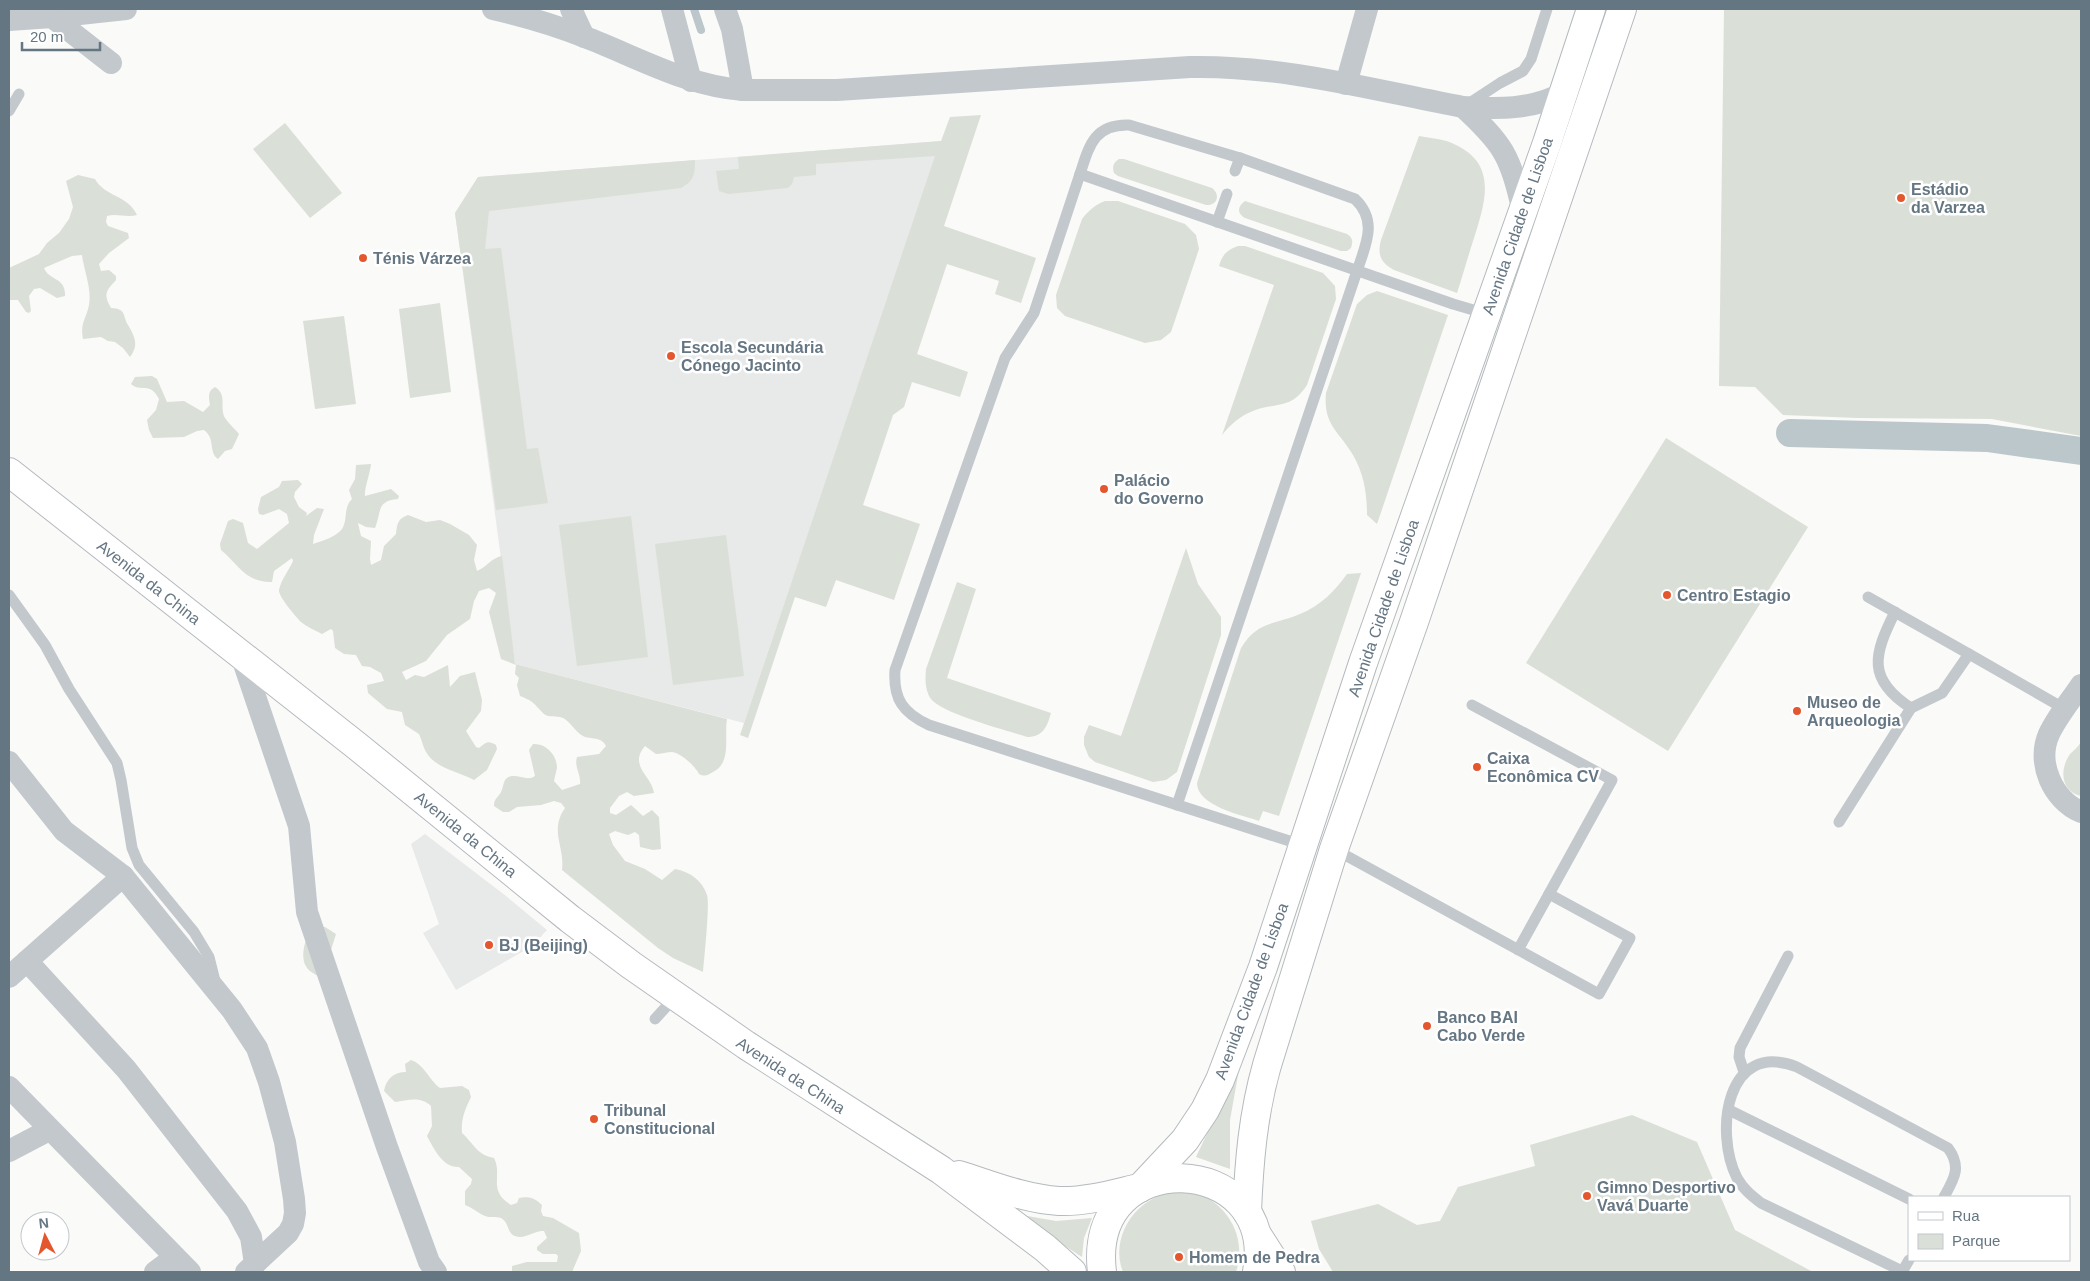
<svg xmlns="http://www.w3.org/2000/svg" width="2090" height="1281" font-family="Arial,sans-serif">
<style>
.built{fill:#e8e9e9}
.green{fill:#dadfd7}
.lines{fill:none;stroke-linecap:round;stroke-linejoin:round}
.stream{stroke:#bbc7cb;stroke-width:8}
.canal{stroke:#bbc7cb;stroke-width:28}
.primary-casing{stroke:#b5babe;stroke-width:30}
.lane{stroke:#c3c8cc;stroke-width:11}
.street{stroke:#c3c8cc;stroke-width:22}
.primary{stroke:#fff;stroke-width:28}
.poi-dot{fill:#e4572e;stroke:#fff;stroke-width:2}
.labels{text-anchor:middle;stroke-width:5;stroke-linejoin:round;paint-order:stroke}
.poi-label{font-size:16px;font-weight:bold;fill:#657683;stroke:#fff;text-anchor:start}
.street-label{font-size:16px;fill:#657683;stroke:#fff}
</style>
<rect width="100%" height="100%" fill="#fafaf8"/>
<g class="built">
<path d="M 941,141 L 744,723 L 515,664 L 455,213 L 478,177 Z"/>
<path d="M 425,834 L 506,896 L 547,930 L 532,946 L 456,990 L 423,933 L 439,924 L 411,844 Z"/>
</g>
<g class="green">
<path d="M 1724,9 L 2081,9 L 2081,436 L 1992,419 L 1857,418 L 1783,415 L 1755,387 L 1719,386 Z"/>
<path d="M 981,115 L 944,226 L 1036,258 L 1021,303 L 995,294 L 999,281 L 947,264 L 917,354 L 968,372 L 960,397 L 912,382 L 904,407 L 893,415 L 863,505 L 920,524 L 894,600 L 836,580 L 826,607 L 795,597 L 748,738 L 740,735 L 935,156 L 816,164 L 816,175 L 794,177 L 792,184 L 788,188 L 728,194 L 719,191 L 716,171 L 739,169 L 738,157 L 941,141 L 950,117 Z"/>
<path d="M 285,123 L 342,193 L 310,218 L 253,149 Z"/>
<path d="M 1419,136 C 1430,138 1445,139 1456,145 C 1498,165 1485,203 1474,238 C 1468,256 1463,275 1457,293 L 1394,270 C 1381,263 1377,255 1381,240 Z"/>
<path d="M 1119,159 L 1124,159 L 1212,188 C 1221,195 1217,206 1206,205 L 1118,176 L 1114,173 C 1112,167 1113,163 1119,159 Z"/>
<path d="M 695,160 C 695,174 694,181 681,188 L 489,211 L 485,249 L 501,248 L 527,449 L 538,448 L 548,503 L 496,510 L 455,213 L 478,177 Z"/>
<path d="M 78,175 L 95,179 C 105,197 128,195 137,215 C 127,218 116,213 107,216 L 106,222 L 108,226 L 128,233 L 129,238 L 109,253 L 99,264 L 101,271 L 109,270 L 116,276 L 116,280 C 106,291 103,294 111,308 C 127,309 122,315 128,325 C 135,337 139,345 130,357 L 123,348 L 115,342 L 108,341 L 101,337 L 83,339 C 80,322 86,320 89,305 C 92,289 84,271 82,255 L 72,256 L 44,268 C 49,281 66,277 65,296 L 57,298 L 40,288 L 34,289 L 29,296 L 31,311 L 29,313 L 26,312 L 18,300 L 9,300 L 9,268 L 39,254 L 47,243 L 59,233 L 69,219 L 73,207 L 66,181 Z"/>
<path d="M 1105,201 L 1118,201 L 1185,224 L 1196,235 L 1199,249 L 1171,332 L 1161,340 L 1145,343 L 1065,316 L 1057,308 L 1056,295 L 1082,219 C 1089,210 1095,205 1105,201 Z"/>
<path d="M 1245,201 L 1347,234 C 1353,238 1353,241 1351,248 L 1347,251 L 1341,251 L 1245,218 C 1237,213 1237,207 1245,201 Z"/>
<path d="M 1238,246 L 1245,246 L 1323,273 L 1335,286 L 1336,299 L 1307,385 C 1291,410 1276,402 1253,411 C 1240,416 1231,424 1222,435 L 1274,285 L 1219,266 C 1222,255 1227,250 1238,246 Z"/>
<path d="M 1377,291 L 1448,315 L 1377,524 L 1367,515 C 1367,494 1364,474 1353,455 C 1339,431 1323,425 1326,393 L 1357,304 L 1367,295 Z"/>
<path d="M 440,303 L 451,392 L 410,398 L 399,309 Z"/>
<path d="M 344,316 L 356,404 L 315,409 L 303,321 Z"/>
<path d="M 152,376 L 157,379 L 167,402 L 184,401 L 203,412 L 210,405 C 209,398 207,391 215,387 C 228,395 219,407 225,418 C 229,424 235,429 239,434 L 232,449 L 225,451 L 218,459 C 208,452 216,439 204,430 L 197,431 L 184,437 L 153,438 L 149,430 L 147,420 L 156,410 L 159,399 C 150,381 141,393 131,384 L 135,377 Z"/>
<path d="M 1666,438 L 1808,527 L 1668,751 L 1526,663 Z"/>
<path d="M 371,464 C 370,474 364,489 365,496 L 391,489 L 399,496 L 398,499 C 376,501 382,511 375,528 L 366,527 L 358,523 L 361,536 L 371,541 L 370,559 L 371,565 L 381,560 L 384,546 L 396,534 C 397,523 398,519 408,515 L 426,522 L 440,520 L 450,524 L 469,535 L 477,545 L 474,560 L 477,571 C 487,567 491,558 502,556 L 515,664 L 727,719 C 724,736 732,763 713,772 C 708,775 705,777 699,774 C 696,767 681,753 672,752 C 667,752 661,754 656,754 L 645,746 C 628,766 652,776 654,793 L 634,796 L 627,792 L 619,796 L 610,808 L 610,813 L 616,815 L 631,805 L 643,816 L 652,810 L 659,817 L 661,849 L 653,850 L 640,847 L 639,835 L 635,832 L 628,835 L 615,831 L 609,834 L 613,845 L 625,861 L 645,869 L 662,880 L 675,869 C 690,872 702,880 707,895 C 710,904 704,959 703,972 L 673,958 L 658,948 L 562,870 C 565,846 549,831 565,808 L 561,803 L 554,801 L 541,805 L 517,807 L 509,812 L 503,812 L 494,806 C 494,798 498,798 501,792 C 503,788 503,784 505,780 C 513,770 526,783 535,776 L 529,750 L 533,744 C 546,743 557,755 557,768 C 556,772 555,776 554,781 L 562,790 L 580,784 C 581,774 574,767 577,757 L 599,754 L 606,746 C 601,736 591,740 583,736 C 575,732 571,722 563,718 C 557,715 549,718 544,714 C 533,703 535,702 520,696 L 517,685 L 519,678 L 515,674 L 516,665 L 501,659 L 489,612 L 496,593 L 489,588 L 479,591 L 474,601 L 470,619 L 447,635 L 426,661 L 402,672 L 406,680 L 415,675 L 424,677 L 448,665 L 450,687 L 460,676 L 475,672 L 482,700 L 481,711 L 466,731 L 476,747 L 479,748 C 486,742 488,740 496,745 L 497,749 L 487,770 L 474,780 C 459,772 435,768 426,752 C 423,747 422,740 419,734 L 405,725 L 402,712 L 387,709 L 368,693 L 367,685 L 384,681 L 381,673 L 370,667 L 362,666 L 356,655 L 344,654 L 335,648 L 333,631 L 331,629 L 322,634 C 315,630 307,627 301,622 C 296,617 278,596 279,590 C 281,580 289,570 293,561 L 292,558 L 274,571 L 272,582 C 246,583 239,565 221,550 L 220,544 L 228,521 L 233,519 L 243,523 L 248,543 L 257,549 L 289,523 L 287,514 L 279,509 L 263,515 L 259,514 L 258,509 L 261,497 L 279,487 L 282,481 L 298,480 L 302,484 L 295,492 L 294,497 L 299,507 L 307,513 L 306,516 L 317,508 L 324,509 L 314,535 L 313,544 C 322,541 336,537 342,529 C 348,520 343,508 352,499 L 349,490 L 355,479 L 356,465 Z"/>
<path d="M 631,516 L 648,657 L 577,666 L 559,525 Z"/>
<path d="M 726,535 L 744,676 L 673,685 L 655,544 Z"/>
<path d="M 1186,548 L 1198,584 L 1221,617 L 1221,635 L 1177,772 L 1166,780 L 1153,782 L 1095,762 L 1089,757 L 1084,745 L 1084,737 L 1089,725 L 1121,736 Z"/>
<path d="M 1361,573 L 1279,816 L 1263,811 L 1259,821 C 1242,815 1197,806 1197,783 L 1241,648 C 1257,621 1274,625 1300,614 C 1320,606 1335,591 1347,574 Z"/>
<path d="M 957,582 L 976,589 L 947,678 L 1051,713 C 1047,727 1043,737 1027,737 C 1006,730 943,714 931,699 C 925,690 925,679 926,669 Z"/>
<path d="M 2081,742 L 2081,796 C 2061,791 2059,770 2070,754 C 2074,750 2078,747 2081,742 Z"/>
<path d="M 317,927 L 325,927 L 336,934 L 331,950 L 327,982 C 322,978 315,975 310,971 C 298,961 305,942 309,931 Z"/>
<path d="M 411,1060 C 424,1064 429,1080 440,1088 L 462,1086 L 469,1090 L 471,1097 C 465,1110 461,1118 462,1133 C 474,1144 477,1155 494,1158 C 503,1175 487,1190 511,1205 L 517,1203 L 519,1198 C 529,1196 535,1198 542,1205 L 541,1211 L 543,1216 L 553,1218 L 579,1233 L 581,1251 L 572,1272 L 512,1272 L 512,1266 L 527,1262 L 557,1262 L 558,1256 L 556,1254 L 543,1254 L 537,1250 L 537,1247 L 547,1238 L 544,1231 C 534,1230 525,1240 515,1236 C 507,1233 509,1222 501,1218 C 496,1216 490,1218 485,1216 C 478,1213 473,1208 465,1205 L 465,1191 L 471,1184 L 472,1179 L 459,1167 C 443,1168 434,1149 427,1136 L 432,1126 L 431,1106 C 421,1096 408,1100 395,1102 L 384,1091 C 386,1079 394,1072 406,1072 L 405,1064 Z"/>
<path d="M 1240,1064 L 1230,1120 L 1230,1169 L 1196,1157 Z"/>
<path d="M 1632,1115 L 1697,1142 L 1735,1230 L 1813,1272 L 1333,1272 L 1319,1249 L 1311,1221 L 1378,1204 L 1417,1225 L 1440,1221 L 1458,1187 L 1535,1166 L 1530,1145 Z"/>
<path d="M 1188,1192 C 1194,1194 1201,1196 1207,1198 C 1233,1212 1246,1244 1236,1272 L 1123,1272 C 1110,1239 1133,1201 1168,1193 C 1174,1192 1181,1193 1188,1192 Z"/>
<path d="M 1016,1214 L 1056,1221 L 1092,1218 L 1084,1238 L 1082,1257 Z"/>
</g>
<g class="lines">
<path class="stream" d="M 694,9 L 701,30"/>
<path class="canal" d="M 1790,433 L 1987,438 L 2081,451"/>
<defs>
<g id="primary">
<path d="M 9,472 L 357,746 L 570,919 L 631,965 L 746,1045 L 941,1170 L 1045,1248 L 1072,1272"/>
<path d="M 959,1175 C 991,1185 1025,1199 1059,1201 C 1086,1202 1113,1194 1139,1188"/>
<path d="M 1140,1188 L 1185,1140 L 1205,1110 L 1220,1080 L 1263,967 L 1363,663 L 1547,143 L 1591,9"/>
<path d="M 1247,1212 C 1249,1162 1253,1114 1267,1065 L 1334,849 L 1414,622 L 1622,9"/>
<path d="M 1258,1236 L 1281,1272"/>
<path d="M 1102,1272 C 1086,1143 1279,1151 1257,1272"/>
</g>
</defs>
<use href="#primary" class="primary-casing"/>
<g class="lane">
<path d="M 1468,104 L 1500,83 L 1523,71 L 1531,59 L 1547,9"/>
<path d="M 9,111 L 19,94"/>
<path d="M 1235,171 L 1240,158"/>
<path d="M 1080,174 C 1089,146 1094,124 1129,125 L 1240,158 L 1355,199 C 1378,221 1366,244 1357,271 L 1177,805"/>
<path d="M 1217,222 L 1227,194"/>
<path d="M 9,595 L 45,645 L 69,689 L 117,763 L 121,780 L 132,848 L 139,865 L 194,932 L 209,957 L 215,981"/>
<path d="M 1868,597 L 1969,654"/>
<path d="M 1895,612 C 1874,654 1866,679 1911,708"/>
<path d="M 1472,705 L 1612,780 L 1549,894"/>
<path d="M 1839,822 L 1911,708 L 1942,693 L 1969,654 L 2065,709"/>
<path d="M 1302,845 L 929,725 C 903,713 893,699 895,670 L 1005,358 L 1034,313 L 1080,174 L 1453,304 L 1487,314"/>
<path d="M 1334,849 L 1599,994 L 1630,938 L 1549,894 L 1518,950"/>
<path d="M 655,1019 L 676,996"/>
<path d="M 1744,1072 L 1739,1057 L 1740,1048 L 1788,956"/>
<path d="M 1729,1110 L 1909,1199"/>
<path d="M 1902,1271 L 1761,1203 C 1752,1196 1743,1189 1737,1178 C 1714,1132 1726,1039 1797,1067 L 1948,1148 C 1962,1167 1954,1179 1944,1197"/>
<path d="M 1902,1272 L 1909,1260"/>
</g>
<g class="street">
<path d="M 493,9 C 524,16 555,25 585,37 C 637,57 687,86 743,90"/>
<path d="M 571,9 L 584,37"/>
<path d="M 672,9 L 691,81"/>
<path d="M 725,9 L 732,29 L 743,90 L 837,90 L 1190,67 C 1282,65 1373,90 1463,107 C 1497,109 1532,110 1563,93"/>
<path d="M 51,10 L 52,17 L 126,9"/>
<path d="M 9,20 L 52,17 L 111,63"/>
<path d="M 1346,84 L 1367,9"/>
<path d="M 1463,107 C 1502,143 1511,156 1522,208"/>
<path d="M 241,655 L 299,826 L 307,912 L 387,1147 L 429,1262 L 436,1272"/>
<path d="M 2081,685 C 2071,700 2057,717 2049,734 C 2036,763 2053,800 2081,812"/>
<path d="M 9,762 L 64,831 L 123,876 L 232,1010 L 257,1048 L 269,1082 L 285,1142 L 294,1199 L 295,1213 L 293,1224 L 288,1233 L 246,1272"/>
<path d="M 27,961 L 123,876"/>
<path d="M 9,977 L 27,961 L 126,1069 L 237,1211 L 251,1237 L 255,1264"/>
<path d="M 9,1087 L 190,1272"/>
<path d="M 9,1151 L 49,1130"/>
<path d="M 155,1272 L 175,1257"/>
</g>
<use href="#primary" class="primary"/>
</g>
<g class="poi-dot">
<circle cx="1901" cy="198" r="5"/>
<circle cx="363" cy="258" r="5"/>
<circle cx="671" cy="356" r="5"/>
<circle cx="1104" cy="489" r="5"/>
<circle cx="1667" cy="595" r="5"/>
<circle cx="1797" cy="711" r="5"/>
<circle cx="1477" cy="767" r="5"/>
<circle cx="489" cy="945" r="5"/>
<circle cx="1427" cy="1026" r="5"/>
<circle cx="594" cy="1119" r="5"/>
<circle cx="1587" cy="1196" r="5"/>
<circle cx="1179" cy="1257" r="5"/>
</g>
<g class="labels">
<g class="poi-label">
<text x="1911" y="195">Estádio<tspan x="1911" dy="18">da Varzea</tspan></text>
<text x="373" y="264">Ténis Várzea</text>
<text x="681" y="353">Escola Secundária<tspan x="681" dy="18">Cónego Jacinto</tspan></text>
<text x="1114" y="486">Palácio<tspan x="1114" dy="18">do Governo</tspan></text>
<text x="1677" y="601">Centro Estagio</text>
<text x="1807" y="708">Museo de<tspan x="1807" dy="18">Arqueologia</tspan></text>
<text x="1487" y="764">Caixa<tspan x="1487" dy="18">Econômica CV</tspan></text>
<text x="499" y="951">BJ (Beijing)</text>
<text x="1437" y="1023">Banco BAI<tspan x="1437" dy="18">Cabo Verde</tspan></text>
<text x="604" y="1116">Tribunal<tspan x="604" dy="18">Constitucional</tspan></text>
<text x="1597" y="1193">Gimno Desportivo<tspan x="1597" dy="18">Vavá Duarte</tspan></text>
<text x="1189" y="1263">Homem de Pedra</text>
</g>
<g class="street-label">
<text transform="translate(1517 226) rotate(-71)" y="6">Avenida Cidade de Lisboa</text>
<text transform="translate(149 582) rotate(38)" y="6">Avenida da China</text>
<text transform="translate(1383 608) rotate(-71)" y="6">Avenida Cidade de Lisboa</text>
<text transform="translate(466 834) rotate(39)" y="6">Avenida da China</text>
<text transform="translate(1251 991) rotate(-70)" y="6">Avenida Cidade de Lisboa</text>
<text transform="translate(791 1075) rotate(33)" y="6">Avenida da China</text>
</g>
</g>
<rect width="2090" height="1281" fill="none" stroke="#657683" stroke-width="20"/>
<rect x="1908" y="1196" width="162" height="65" fill="#ffffff" stroke="#c1c8cd"/>
<rect x="1918" y="1212" width="25" height="8" fill="#ffffff" stroke="#c1c8cd"/>
<text x="1952" y="1221" font-size="15" fill="#657683">Rua</text>
<rect x="1918" y="1234" width="25" height="15" fill="#dadfd7" stroke="#c1c8cd"/>
<text x="1952" y="1246" font-size="15" fill="#657683">Parque</text>
<g transform="translate(45 1236) rotate(354)"><circle r="24" fill="#ffffff" stroke="#c1c8cd"/>
<path d="M0-4L9 19L0 12L-9 19Z" fill="#e4572e"/>
<text y="-8" font-size="14" font-weight="bold" text-anchor="middle" fill="#657683">N</text>
</g>
<path d="M22 42v8h78v-8" fill="none" stroke="#657683" stroke-width="2.5"/>
<text x="30" y="42" font-size="15" fill="#657683" stroke="#ffffff" stroke-width="4" paint-order="stroke">20 m</text>
</svg>
